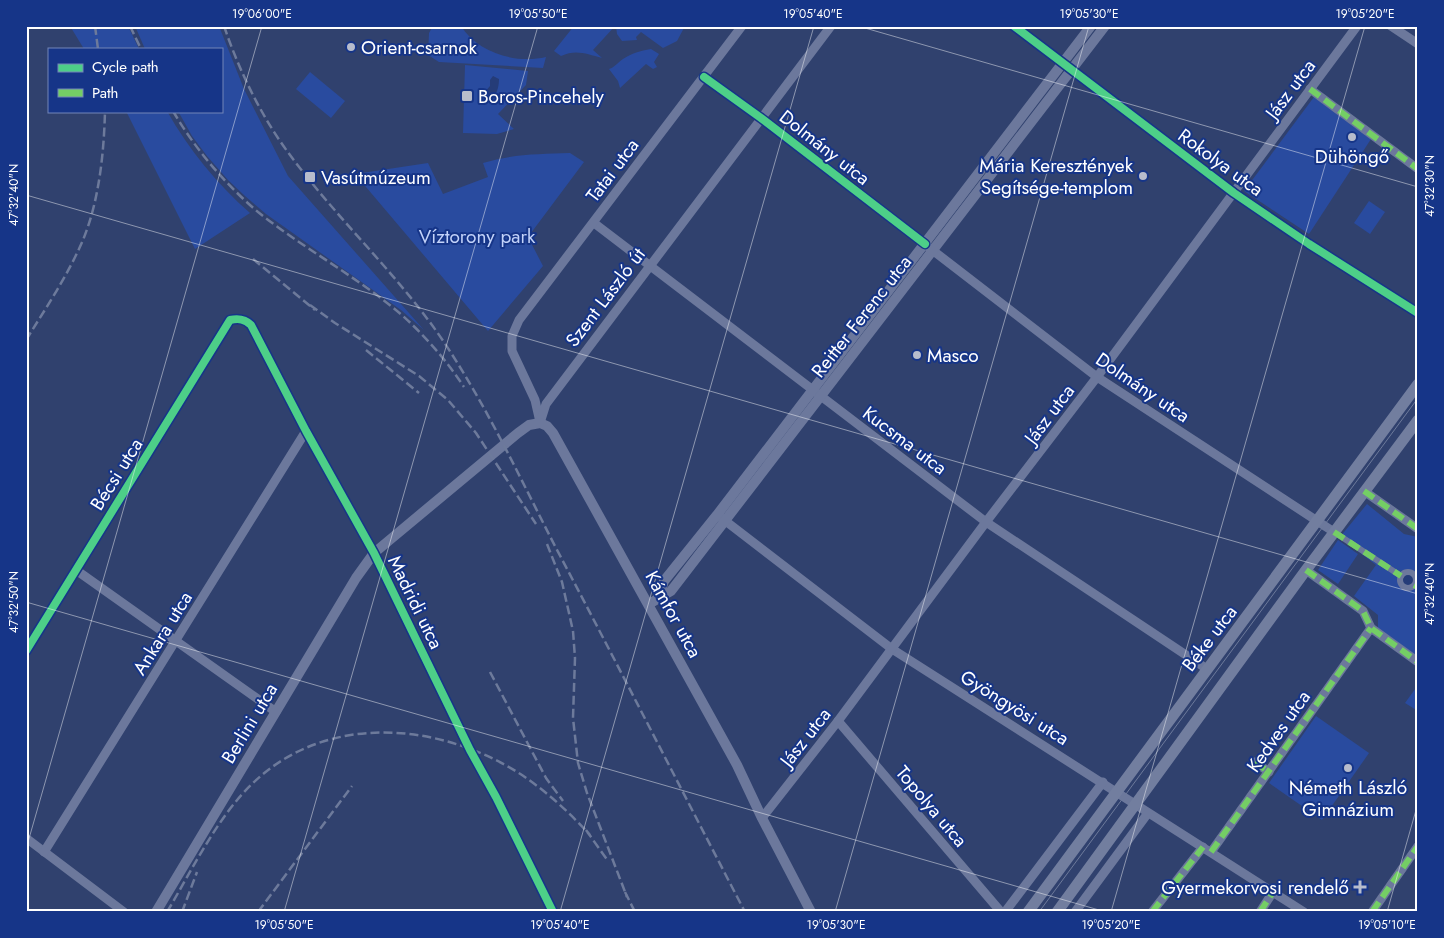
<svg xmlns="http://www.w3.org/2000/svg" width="1444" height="938" font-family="Jost,sans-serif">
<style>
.green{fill:#294b9f}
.water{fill:#253c78}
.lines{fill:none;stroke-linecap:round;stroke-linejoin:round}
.pedestrian{stroke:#6c789c;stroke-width:6}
.minor{stroke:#6c789c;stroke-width:9}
.tertiary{stroke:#6c789c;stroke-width:10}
.secondary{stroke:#727e9f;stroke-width:11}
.tram{stroke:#6d7a9b;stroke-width:1}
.rail{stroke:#6d7a9b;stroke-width:2.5;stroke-dasharray:9 4;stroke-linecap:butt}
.quiet{stroke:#74ce65;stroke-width:6;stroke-dasharray:12 6;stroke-linecap:butt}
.cycleway-casing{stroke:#163588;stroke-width:11}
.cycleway{stroke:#4dcf88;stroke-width:8}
.ticks{fill:none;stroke:#fff;stroke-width:1;stroke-opacity:0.45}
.poi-dot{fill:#b7bccc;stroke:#163588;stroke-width:2}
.labels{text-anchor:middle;stroke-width:4;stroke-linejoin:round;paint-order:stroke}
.poi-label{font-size:19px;fill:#fff;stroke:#163588;text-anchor:start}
.street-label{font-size:19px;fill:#fff;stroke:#163588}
.park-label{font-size:19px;fill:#c3d3fa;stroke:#163588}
.neatline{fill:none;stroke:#fff;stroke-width:2}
.ticks-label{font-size:12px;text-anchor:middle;fill:#fff}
</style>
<rect width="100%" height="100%" fill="#30416e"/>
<g class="green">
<path d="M 70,26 L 128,26 L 139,49 L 84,49 Z"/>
<path d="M 135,26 L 219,26 L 244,89 L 288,176 L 424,330 L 401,310 L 266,214 L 245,196 L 228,180 L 207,156 L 192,136 L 178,111 L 221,111 L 221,49 L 145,49 Z"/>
<path d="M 433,26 L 461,26 C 478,53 516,64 546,57 L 543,68 L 439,62 L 428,55 L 429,33 Z"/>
<path d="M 574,26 L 615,26 L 593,50 L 602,58 C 587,54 576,49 561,56 L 554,51 Z"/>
<path d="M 616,26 L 685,26 L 677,41 L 663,48 L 641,32 L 636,37 L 637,40 L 622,41 L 617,34 Z"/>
<path d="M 651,49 L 659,54 L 654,62 L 657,67 L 653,69 L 646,64 L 620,88 L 618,81 L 609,69 C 615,67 617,63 623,59 C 632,53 640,51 651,49 Z"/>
<path d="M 465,65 L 528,71 L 526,85 L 498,114 L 514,129 L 497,134 L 463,133 Z"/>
<path d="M 310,72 L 345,101 L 331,118 L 296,89 Z"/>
<path d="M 1314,97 L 1371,139 L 1309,234 L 1244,191 Z"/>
<path d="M 126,111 L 167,111 C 189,150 217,184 250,213 L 195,249 Z"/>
<path d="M 570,153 L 584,162 L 528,237 L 543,266 L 488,331 L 355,174 L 428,163 L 443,194 L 488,177 L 483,163 C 512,154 540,154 570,153 Z"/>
<path d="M 1369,201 L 1385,212 L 1370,234 L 1354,223 Z"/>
<path d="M 1367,504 L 1404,534 L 1418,537 L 1418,657 L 1378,628 L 1378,615 L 1354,596 L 1376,565 L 1340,537 Z"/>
<path d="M 1338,540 L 1358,554 L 1338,584 L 1318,570 Z"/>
<path d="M 1418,685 L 1418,711 L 1405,703 Z"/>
<path d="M 1316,716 L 1369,753 L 1322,820 L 1269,783 Z"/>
</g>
<g class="water">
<path d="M 493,76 L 499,79 C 499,88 496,95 491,102 L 487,101 L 483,98 L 483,94 L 490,86 L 490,80 Z"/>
<circle cx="1408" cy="580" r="6"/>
</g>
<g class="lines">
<g class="pedestrian">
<path d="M 1334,532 L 1401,576"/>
<circle cx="1408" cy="580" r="8"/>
</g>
<g class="minor">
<path d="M 1014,26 L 1234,193 L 1309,244 L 1418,313"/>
<path d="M 1391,26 L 1418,44"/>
<path d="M 704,77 L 761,118 L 1097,377 L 1334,532"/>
<path d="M 1310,89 L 1418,169"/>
<path d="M 594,223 L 986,522 L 1207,669"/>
<path d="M 540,422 L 535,400 L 512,351 L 512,336 L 519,320 L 742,26"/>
<path d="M 540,423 L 546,404 L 831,26"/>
<path d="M 1364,491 L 1418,529"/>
<path d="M 719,516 L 892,649 L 1304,912"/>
<path d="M 76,570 L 276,712"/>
<path d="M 1306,570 L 1363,611 L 1371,628 L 1418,662"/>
<path d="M 26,651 L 230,320 C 239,318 245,319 251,325 L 306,431 L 374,553 L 470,750 L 496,797 L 553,912"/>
<path d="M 838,721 L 1001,912"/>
<path d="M 1255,762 L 1269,772"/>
<path d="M 762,818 L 838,721 L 986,522 L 1097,377 L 1357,26"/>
<path d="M 26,838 L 124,912"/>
<path d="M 44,852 L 306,431"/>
<path d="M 1211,852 L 1371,628"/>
<path d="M 1005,912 L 1103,782"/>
<path d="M 1075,912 L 1148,813"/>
<path d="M 1152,912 L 1203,847"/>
<path d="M 1260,912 L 1273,892"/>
<path d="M 1372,912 L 1418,846"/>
</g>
<g class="tertiary">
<path d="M 658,598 L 664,581 L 717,515 L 1091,26"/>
<path d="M 649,604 L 671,591 L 1105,26"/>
<path d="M 156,912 L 356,578 L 374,553 L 518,433 L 529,425 L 540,423 L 547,426 L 553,433 L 737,765 L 762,818 L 811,912"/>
</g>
<g class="secondary">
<path d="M 1028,912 L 1418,384"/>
<path d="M 1057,912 L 1306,570 L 1418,420"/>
</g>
<path class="tram" d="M 1039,912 L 1418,398"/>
<g class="rail">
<path d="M 95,26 L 98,49"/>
<path d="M 130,26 L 141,49"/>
<path d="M 224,26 C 240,73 263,120 293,159 C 344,227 408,284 453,356 C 492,417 523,484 556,548 C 620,669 682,791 745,912"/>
<path d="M 173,111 C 195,149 225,184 258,212 C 304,249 358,277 403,316 C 426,337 447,361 464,387"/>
<path d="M 253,259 L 315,310"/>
<path d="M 310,305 L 335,323 L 419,376 L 448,400 L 476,433 L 536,524"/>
<path d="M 26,340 C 46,308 68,275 83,240 C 99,201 104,153 105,111"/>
<path d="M 366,350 L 419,393"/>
<path d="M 547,544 L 562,582 L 573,631 L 575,658 L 573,718 L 578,763 L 587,793 L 627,897"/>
<path d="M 490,672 L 546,778 L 563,801"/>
<path d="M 586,830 L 608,861"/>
<path d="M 625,892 L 635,912"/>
<path d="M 167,912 C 192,870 218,816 253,783 C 327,712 440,722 522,775 C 547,792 570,813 590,835"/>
<path d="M 182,912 L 197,872"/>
<path d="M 258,912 L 352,786"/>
</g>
<g class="quiet">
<path d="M 1310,89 L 1418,169"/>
<path d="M 1364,491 L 1418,529"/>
<path d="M 1334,532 L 1401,576"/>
<path d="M 1306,570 L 1363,611 L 1371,628 L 1418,662"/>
<path d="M 1414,585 L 1418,587"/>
<path d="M 1255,762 L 1269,772"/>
<path d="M 1211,852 L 1371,628"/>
<path d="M 1152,912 L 1203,847"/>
<path d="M 1260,912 L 1273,892"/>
<path d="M 1372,912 L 1418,846"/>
</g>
<defs>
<g id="cycleway">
<path d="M 1014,26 L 1234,193 L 1309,244 L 1418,313"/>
<path d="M 704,77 L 761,118 L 925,244"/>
<path d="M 26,651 L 230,320 C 239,318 245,319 251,325 L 306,431 L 374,553 L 470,750 L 496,797 L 553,912"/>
</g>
</defs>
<use href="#cycleway" class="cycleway-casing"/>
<use href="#cycleway" class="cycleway"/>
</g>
<path class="ticks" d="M 858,26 L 1418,187M 26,195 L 1418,594M 26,602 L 1106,912M 26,849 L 262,26M 284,912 L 538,26M 560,912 L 814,26M 835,912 L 1089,26M 1111,912 L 1365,26M 1387,912 L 1418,803"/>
<g class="poi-dot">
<circle cx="351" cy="47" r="5"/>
<rect x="461" y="90" width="12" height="12" rx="2.5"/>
<circle cx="1352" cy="137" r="5"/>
<circle cx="1143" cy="176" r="5"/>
<rect x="304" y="171" width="12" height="12" rx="2.5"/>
<circle cx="917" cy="355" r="5"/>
<circle cx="1348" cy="768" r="5"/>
<path d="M1357.5 879.5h5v5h5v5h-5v5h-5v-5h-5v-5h5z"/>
</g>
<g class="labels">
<g class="poi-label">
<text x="361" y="54">Orient-csarnok</text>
<text x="478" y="103">Boros-Pincehely</text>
<text x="1352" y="163" text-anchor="middle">Dühöngő</text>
<text x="1133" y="172" text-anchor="end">Mária Keresztények<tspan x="1133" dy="22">Segítsége-templom</tspan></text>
<text x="321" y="184">Vasútmúzeum</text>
<text x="927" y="362">Masco</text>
<text x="1348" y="794" text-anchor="middle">Németh László<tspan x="1348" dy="22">Gimnázium</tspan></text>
<text x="1349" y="894" text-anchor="end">Gyermekorvosi rendelő</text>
</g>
<g class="street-label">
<text transform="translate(1290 89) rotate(-53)" y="7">Jász utca</text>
<text transform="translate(825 147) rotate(38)" y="7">Dolmány utca</text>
<text transform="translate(1221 162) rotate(36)" y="7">Rokolya utca</text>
<text transform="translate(612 170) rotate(-53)" y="7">Tatai utca</text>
<text transform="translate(605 297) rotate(-53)" y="7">Szent László út</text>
<text transform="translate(861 316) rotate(-52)" y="7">Reitter Ferenc utca</text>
<text transform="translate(1143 387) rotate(34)" y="7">Dolmány utca</text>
<text transform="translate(1049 414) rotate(-53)" y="7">Jász utca</text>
<text transform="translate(905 440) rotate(37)" y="7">Kucsma utca</text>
<text transform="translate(116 474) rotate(-58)" y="7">Bécsi utca</text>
<text transform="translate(416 602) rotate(64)" y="7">Madridi utca</text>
<text transform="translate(674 614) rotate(61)" y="7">Kámfor utca</text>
<text transform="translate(162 633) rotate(-58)" y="7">Ankara utca</text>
<text transform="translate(1209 638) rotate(-53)" y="7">Béke utca</text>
<text transform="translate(1015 707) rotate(32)" y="7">Gyöngyösi utca</text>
<text transform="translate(249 723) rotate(-59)" y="7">Berlini utca</text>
<text transform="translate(1278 731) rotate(-55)" y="7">Kedves utca</text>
<text transform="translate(805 737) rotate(-52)" y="7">Jász utca</text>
<text transform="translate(932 806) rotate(50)" y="7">Topolya utca</text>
</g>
<g class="park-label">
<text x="477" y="243">Víztorony park</text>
</g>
</g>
<rect width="1444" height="938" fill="none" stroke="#163588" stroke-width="55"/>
<rect x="48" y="48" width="175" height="65" fill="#163588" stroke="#7386b8"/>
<rect x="58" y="64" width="25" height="8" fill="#4dcf88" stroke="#7386b8"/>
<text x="92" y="72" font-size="15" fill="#ffffff">Cycle path</text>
<rect x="58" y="89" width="25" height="8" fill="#74ce65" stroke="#7386b8"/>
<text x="92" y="98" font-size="15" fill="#ffffff">Path</text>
<rect x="28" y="28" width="1388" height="882" class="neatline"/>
<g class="ticks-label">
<text x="262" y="18">19°06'00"E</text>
<text x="538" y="18">19°05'50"E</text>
<text x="813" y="18">19°05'40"E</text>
<text x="1089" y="18">19°05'30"E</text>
<text x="1365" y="18">19°05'20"E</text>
<text transform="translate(1430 186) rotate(-90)" y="4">47°32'30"N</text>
<text transform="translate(14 195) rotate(-90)" y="4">47°32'40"N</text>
<text transform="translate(1430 594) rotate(-90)" y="4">47°32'40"N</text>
<text transform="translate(14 602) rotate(-90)" y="4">47°32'50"N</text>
<text x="284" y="929">19°05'50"E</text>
<text x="560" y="929">19°05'40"E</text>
<text x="836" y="929">19°05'30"E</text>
<text x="1111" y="929">19°05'20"E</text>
<text x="1387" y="929">19°05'10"E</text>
</g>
</svg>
